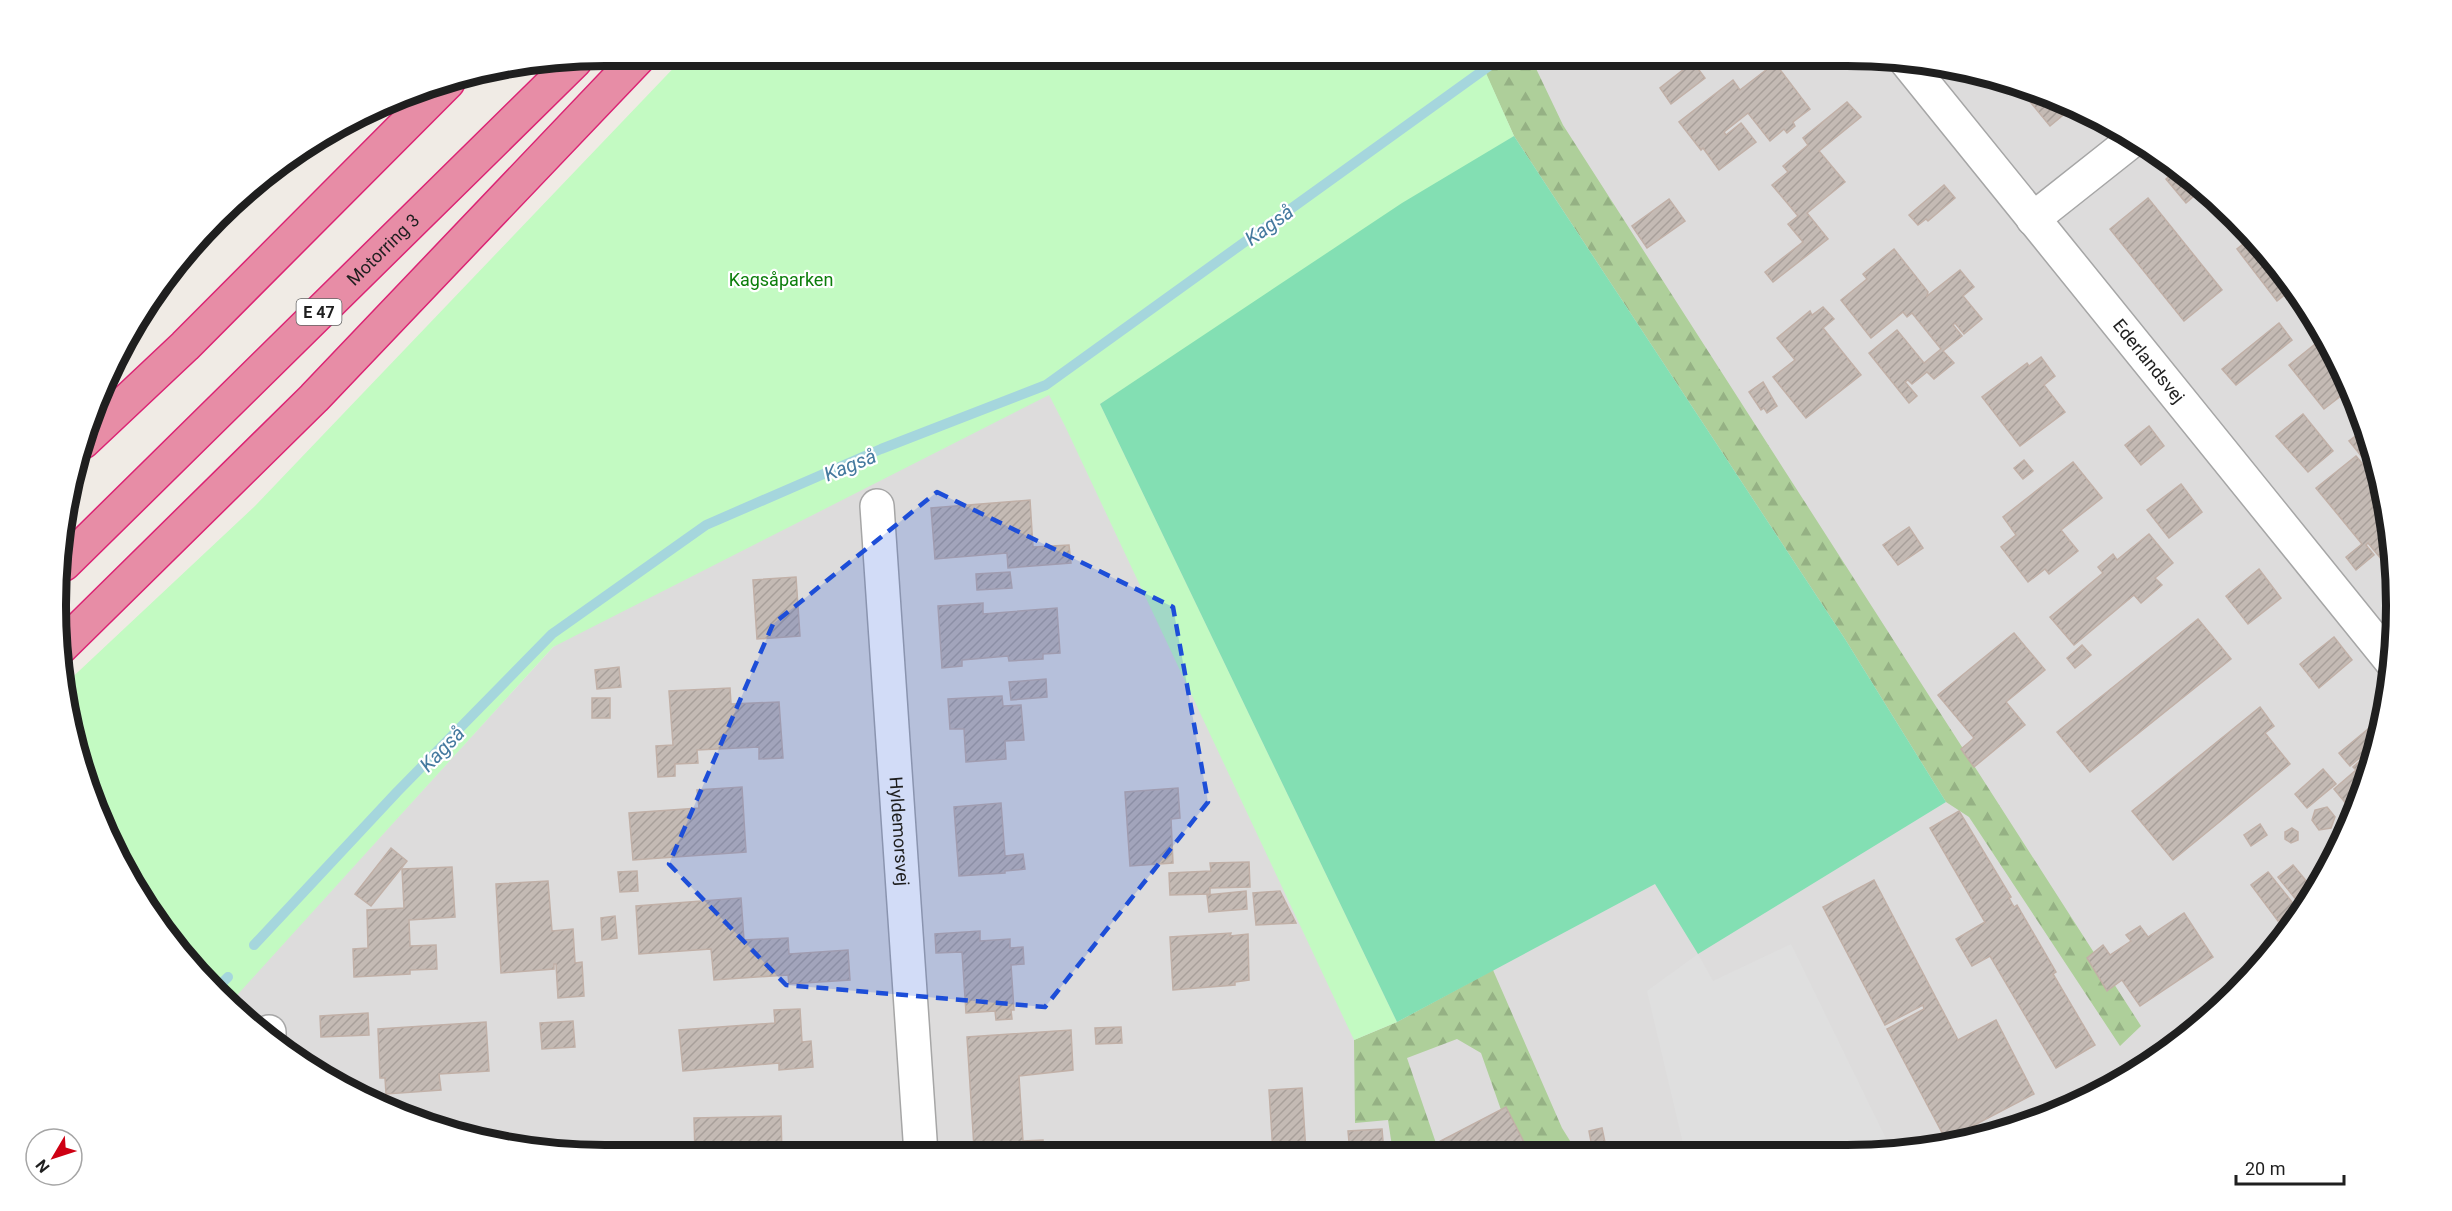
<svg xmlns="http://www.w3.org/2000/svg" width="2452" height="1211" font-family="Roboto,sans-serif">
<style>
.residential{fill:#dddcdc}
.forest{fill:url(#forest-firs)}
.park{fill:#c3fac2}
.pitch{fill:#83dfb3}
.parking{fill:#dfdfdf}
.lines{fill:none;stroke-linecap:round;stroke-linejoin:round}
.stream{stroke:#a5d6dd;stroke-width:10}
.building{fill:url(#building-hatch);stroke:#c1b0a7;stroke-width:1.5}
.minor-casing{stroke:#a6a6a6;stroke-width:36}
.highway-casing{stroke:#db2474;stroke-width:36}
.minor{stroke:#fff;stroke-width:33}
.highway{stroke:#e78da6;stroke-width:33}
.marked{fill:#1d4ed8;fill-opacity:0.2;stroke:#1d4ed8;stroke-width:4.5;stroke-dasharray:12 8;stroke-linejoin:round}
.labels{text-anchor:middle;stroke-width:4.5;stroke-linejoin:round;paint-order:stroke}
.shield{fill:#fff;stroke:#626262;stroke-width:1.5}
.shield-label{font-size:16px;font-weight:bold;fill:#1f1f1f}
.street-label{font-size:18px;fill:#1f1f1f;stroke:#fff}
.park-label{font-size:18px;fill:#0c7e0b;stroke:#fff}
.water-label{font-size:20px;font-style:italic;fill:#457a9f;stroke:#fff}
.rim{fill:none;stroke:#1f1f1f;stroke-width:8}
</style>
<defs>
<pattern id="forest-firs" width="22" height="20" patternUnits="userSpaceOnUse" patternTransform="scale(1.5)"><rect width="22" height="20" fill="#aecf9a"/><path d="M5 1l3.5 6h-7zM16 11l3.5 6h-7z" fill="#95b184"/></pattern>
<pattern id="building-hatch" width="6" height="6" patternUnits="userSpaceOnUse" patternTransform="scale(1.5)"><rect width="6" height="6" fill="#c4bab4"/><path d="M-1 1l2-2M0 6l6-6M5 7l2-2" fill="none" stroke="#a89f9a"/></pattern>
</defs>
<rect width="100%" height="100%" fill="#f0ebe5"/>
<path class="residential" d="M 1503,56 L 1847,56 L 1954,66 L 2057,98 L 2152,148 L 2236,217 L 2304,300 L 2355,395 L 2386,499 L 2396,606 L 2386,713 L 2354,816 L 2283,940 L 2182,1042 L 2057,1113 L 1919,1151 L 605,1155 L 498,1145 L 395,1113 L 243,1019 L 228,1004 L 553,647 Z"/>
<g class="forest">
<path d="M 1487,56 L 1530,56 L 1563,125 L 2141,1026 L 2120,1046 L 1969,817 L 1946,802 L 1845,639 L 1514,136 L 1481,63 Z"/>
<path d="M 1493,970 L 1562,1128 L 1577,1152 L 1531,1152 L 1513,1144 L 1481,1053 L 1457,1039 L 1407,1058 L 1439,1152 L 1393,1153 L 1388,1120 L 1355,1123 L 1354,1040 L 1397,1022 Z"/>
</g>
<path class="park" d="M 685,56 L 1497,56 L 1482,64 L 1514,136 L 1100,404 L 1397,1022 L 1354,1040 L 1065,426 L 1049,395 L 553,647 L 229,1004 L 169,940 L 112,849 L 63,686 L 255,506 Z"/>
<path class="pitch" d="M 1514,136 L 1845,639 L 1946,802 L 1698,954 L 1655,884 L 1397,1022 L 1100,404 L 1402,203 Z"/>
<path class="parking" d="M 1791,944 L 1892,1151 L 1685,1152 L 1647,991 L 1698,954 L 1713,981 Z"/>
<g class="lines">
<g class="stream">
<path d="M 254,945 L 397,792 L 552,634 L 706,525 L 881,449 L 1046,385 L 1503,56"/>
<path d="M 215,990 L 228,977"/>
</g>
</g>
<g class="building">
<path d="M 1693,62 L 1705,78 L 1671,104 L 1660,88 Z"/>
<path d="M 1775,63 L 1810,109 L 1793,122 L 1795,126 L 1787,133 L 1784,129 L 1770,141 L 1748,113 L 1724,132 L 1726,135 L 1741,123 L 1756,142 L 1719,170 L 1703,148 L 1701,150 L 1679,122 L 1733,80 L 1740,90 Z"/>
<path d="M 2020,86 L 2057,98 L 2074,106 L 2050,126 L 2018,87 Z"/>
<path d="M 1847,102 L 1861,117 L 1819,151 L 1845,182 L 1807,213 L 1828,239 L 1773,282 L 1765,272 L 1803,242 L 1788,224 L 1798,216 L 1772,185 L 1788,172 L 1783,166 L 1808,145 L 1803,138 Z"/>
<path d="M 2178,169 L 2202,189 L 2186,203 L 2166,179 Z"/>
<path d="M 1944,185 L 1955,198 L 1928,221 L 1926,219 L 1918,225 L 1909,215 Z"/>
<path d="M 2148,198 L 2222,290 L 2184,321 L 2110,229 Z"/>
<path d="M 1669,199 L 1685,221 L 1647,248 L 1632,226 Z"/>
<path d="M 2252,237 L 2298,293 L 2296,295 L 2291,290 L 2277,301 L 2237,249 Z"/>
<path d="M 1894,249 L 1928,292 L 1927,296 L 1960,270 L 1974,287 L 1963,296 L 1982,319 L 1964,334 L 1955,323 L 1953,325 L 1962,336 L 1943,351 L 1954,363 L 1934,379 L 1927,372 L 1912,384 L 1908,380 L 1905,382 L 1917,396 L 1909,403 L 1869,353 L 1897,330 L 1924,363 L 1941,349 L 1912,313 L 1907,317 L 1903,312 L 1871,338 L 1841,300 L 1867,279 L 1863,274 Z"/>
<path d="M 1823,307 L 1834,319 L 1823,328 L 1861,375 L 1806,418 L 1773,377 L 1795,360 L 1777,338 L 1810,311 L 1812,315 Z"/>
<path d="M 2279,323 L 2292,340 L 2236,385 L 2222,369 Z"/>
<path d="M 2324,337 L 2351,388 L 2324,409 L 2289,365 Z"/>
<path d="M 2041,357 L 2055,376 L 2044,385 L 2065,412 L 2020,446 L 1982,397 L 2027,363 L 2029,366 Z"/>
<path d="M 1763,382 L 1777,406 L 1767,413 L 1764,408 L 1761,410 L 1749,392 Z"/>
<path d="M 2303,414 L 2333,451 L 2308,472 L 2276,436 Z"/>
<path d="M 2149,426 L 2164,446 L 2141,465 L 2125,445 Z"/>
<path d="M 2365,429 L 2371,450 L 2362,457 L 2349,441 Z"/>
<path d="M 2356,456 L 2375,479 L 2371,483 L 2386,503 L 2392,572 L 2368,543 L 2366,545 L 2374,555 L 2356,570 L 2346,557 L 2362,544 L 2316,488 Z"/>
<path d="M 2024,460 L 2033,471 L 2023,479 L 2014,468 Z"/>
<path d="M 2073,462 L 2102,498 L 2061,530 L 2078,551 L 2049,574 L 2045,569 L 2028,582 L 2001,547 L 2016,535 L 2003,517 Z"/>
<path d="M 2181,484 L 2202,512 L 2169,538 L 2147,510 Z"/>
<path d="M 1030,500 L 1033,547 L 1069,545 L 1071,563 L 1008,568 L 1007,553 L 935,559 L 931,508 Z"/>
<path d="M 1909,527 L 1923,548 L 1898,565 L 1883,545 Z"/>
<path d="M 2149,534 L 2173,563 L 2155,578 L 2162,585 L 2141,603 L 2134,595 L 2074,645 L 2050,617 L 2103,573 L 2098,567 L 2113,554 L 2117,560 Z"/>
<path d="M 2259,569 L 2281,598 L 2248,624 L 2226,596 Z"/>
<path d="M 1010,572 L 1012,588 L 977,590 L 976,574 Z"/>
<path d="M 796,577 L 800,636 L 757,639 L 753,580 Z"/>
<path d="M 983,603 L 983,614 L 1057,608 L 1060,653 L 1043,654 L 1043,659 L 1009,661 L 1008,656 L 962,660 L 962,666 L 942,668 L 938,606 Z"/>
<path d="M 2198,619 L 2231,659 L 2090,772 L 2057,732 Z"/>
<path d="M 2014,633 L 2045,670 L 2006,702 L 2025,725 L 1974,767 L 1961,749 L 1974,738 L 1938,695 Z"/>
<path d="M 2334,637 L 2352,660 L 2319,688 L 2300,664 Z"/>
<path d="M 2082,645 L 2091,655 L 2075,668 L 2067,658 Z"/>
<path d="M 619,667 L 621,687 L 597,689 L 595,670 Z"/>
<path d="M 1046,679 L 1047,697 L 1011,700 L 1009,682 Z"/>
<path d="M 730,688 L 731,704 L 779,702 L 783,758 L 759,759 L 759,747 L 697,750 L 698,763 L 675,764 L 675,776 L 658,777 L 656,746 L 673,745 L 669,691 Z"/>
<path d="M 1002,696 L 1003,706 L 1021,705 L 1024,740 L 1005,741 L 1006,759 L 966,762 L 964,729 L 950,729 L 948,699 Z"/>
<rect x="592" y="698" width="18" height="20"/>
<path d="M 2260,707 L 2274,726 L 2265,733 L 2290,764 L 2173,860 L 2132,811 Z"/>
<path d="M 2368,729 L 2378,740 L 2377,743 L 2350,766 L 2339,753 Z"/>
<path d="M 2373,757 L 2357,809 L 2353,812 L 2334,789 L 2356,770 L 2353,767 L 2362,759 L 2365,763 Z"/>
<path d="M 2323,769 L 2336,784 L 2307,808 L 2295,794 Z"/>
<path d="M 742,787 L 746,852 L 633,860 L 629,813 L 699,808 L 697,790 Z"/>
<path d="M 1178,788 L 1180,818 L 1171,819 L 1173,863 L 1130,866 L 1125,792 Z"/>
<path d="M 1001,803 L 1005,856 L 1023,854 L 1025,869 L 1005,871 L 1005,873 L 959,876 L 954,807 Z"/>
<path d="M 2327,807 L 2335,817 L 2331,828 L 2319,830 L 2312,820 L 2315,810 Z"/>
<path d="M 1959,811 L 2011,897 L 2009,898 L 2014,907 L 2017,905 L 2056,972 L 2053,974 L 2095,1045 L 2056,1068 L 1990,956 L 1972,966 L 1956,939 L 1985,922 L 1930,828 Z"/>
<path d="M 2260,824 L 2267,835 L 2251,846 L 2244,835 Z"/>
<path d="M 2292,828 L 2298,832 L 2298,840 L 2291,843 L 2285,839 L 2285,832 Z"/>
<path d="M 391,848 L 407,861 L 371,906 L 355,894 Z"/>
<path d="M 1249,862 L 1250,887 L 1210,888 L 1210,894 L 1170,895 L 1169,873 L 1211,871 L 1210,863 Z"/>
<path d="M 2293,865 L 2313,889 L 2302,907 L 2278,877 Z"/>
<path d="M 452,867 L 455,917 L 409,920 L 410,946 L 436,945 L 437,969 L 410,970 L 410,974 L 354,977 L 353,949 L 368,948 L 367,910 L 404,908 L 402,869 Z"/>
<path d="M 637,871 L 638,891 L 620,892 L 618,872 Z"/>
<path d="M 2268,872 L 2296,907 L 2278,921 L 2251,885 Z"/>
<path d="M 1874,880 L 1958,1040 L 1996,1020 L 2034,1094 L 1946,1140 L 1887,1029 L 1924,1009 L 1923,1005 L 1885,1025 L 1823,907 Z"/>
<path d="M 548,881 L 552,931 L 573,929 L 575,963 L 582,962 L 584,996 L 558,998 L 556,964 L 554,964 L 554,969 L 501,973 L 496,884 Z"/>
<path d="M 1246,891 L 1247,909 L 1209,912 L 1207,895 Z"/>
<path d="M 1280,891 L 1296,923 L 1256,925 L 1253,893 Z"/>
<path d="M 741,898 L 744,940 L 788,938 L 789,954 L 848,950 L 850,980 L 789,984 L 788,975 L 714,980 L 711,949 L 639,954 L 636,906 Z"/>
<path d="M 2184,913 L 2213,957 L 2140,1006 L 2122,980 L 2107,991 L 2087,958 L 2103,945 L 2110,955 L 2131,941 L 2126,935 L 2140,926 L 2148,937 Z"/>
<path d="M 615,916 L 617,938 L 602,940 L 601,918 Z"/>
<path d="M 980,931 L 980,941 L 1010,939 L 1010,948 L 1023,947 L 1024,964 L 1011,965 L 1014,1010 L 1011,1010 L 1012,1019 L 996,1020 L 995,1011 L 966,1013 L 962,952 L 936,953 L 935,934 Z"/>
<path d="M 1231,933 L 1230,936 L 1248,934 L 1249,980 L 1235,982 L 1235,985 L 1173,990 L 1170,937 Z"/>
<path d="M 800,1009 L 802,1042 L 811,1041 L 813,1067 L 779,1070 L 779,1063 L 683,1071 L 679,1030 L 775,1023 L 774,1010 Z"/>
<path d="M 368,1013 L 369,1035 L 321,1037 L 320,1016 Z"/>
<path d="M 573,1021 L 575,1047 L 542,1049 L 540,1023 Z"/>
<path d="M 486,1022 L 489,1071 L 439,1074 L 441,1090 L 386,1094 L 385,1078 L 380,1078 L 378,1029 Z"/>
<path d="M 1121,1027 L 1122,1043 L 1096,1044 L 1095,1028 Z"/>
<path d="M 1071,1030 L 1073,1070 L 1019,1076 L 1023,1141 L 1043,1140 L 1044,1154 L 990,1154 L 989,1147 L 974,1148 L 967,1037 Z"/>
<path d="M 1302,1088 L 1306,1153 L 1273,1153 L 1269,1090 Z"/>
<path d="M 1506,1107 L 1529,1152 L 1427,1153 L 1425,1149 Z"/>
<path d="M 781,1116 L 782,1155 L 695,1155 L 694,1118 Z"/>
<path d="M 1602,1128 L 1607,1152 L 1593,1152 L 1589,1131 Z"/>
<path d="M 1382,1129 L 1384,1153 L 1350,1153 L 1348,1131 Z"/>
<path d="M 1671,1144 L 1673,1152 L 1627,1152 Z"/>
<path d="M 1173,1147 L 1174,1153 L 1159,1153 L 1158,1148 Z"/>
</g>
<g class="lines">
<defs>
<g id="minor">
<path id="s1" d="M 1906,61 L 2391,661"/>
<path d="M 2033,219 L 2134,139"/>
<path id="s2" d="M 877,506 L 921,1154"/>
<path d="M 269,1032 L 269,1035"/>
</g>
<g id="highway">
<path d="M 83,442 L 185,346 L 448,82"/>
<path id="s3" d="M 64,564 L 575,61"/>
<path d="M 61,647 L 314,398 L 640,56"/>
</g>
</defs>
<use href="#minor" class="minor-casing"/>
<use href="#highway" class="highway-casing"/>
<use href="#minor" class="minor"/>
<use href="#highway" class="highway"/>
</g>
<path class="marked" d="M 937,492 L 1173,607 L 1208,802 L 1045,1007 L 786,985 L 669,864 L 773,624 Z"/>
<g class="labels">
<rect class="shield" x="296.5" y="299" width="45" height="26" rx="4.5"/>
<g class="shield-label">
<text x="319" y="318">E 47</text>
</g>
<g class="street-label">
<text dy="6" stroke="none"><textPath href="#s3" startOffset="448">Motorring 3</textPath></text>
<text dy="6" stroke="none"><textPath href="#s1" startOffset="386">Ederlandsvej</textPath></text>
<text dy="6" stroke="none"><textPath href="#s2" startOffset="326">Hyldemorsvej</textPath></text>
</g>
<g class="park-label">
<text x="781" y="286">Kagsåparken</text>
</g>
<g class="water-label">
<text transform="translate(1269 225) rotate(-36)" y="7">Kagså</text>
<text transform="translate(850 465) rotate(-22)" y="7">Kagså</text>
<text transform="translate(442 749) rotate(-46)" y="7">Kagså</text>
</g>
</g>
<path d="M0 0H2452V1211H0ZM605 66H1847A539 539 0 0 1 2386 605V606A539 539 0 0 1 1847 1145H605A539 539 0 0 1 66 606V605A539 539 0 0 1 605 66Z" fill="#fff" fill-rule="evenodd"/>
<path class="rim" d="M605 66H1847A539 539 0 0 1 2386 605V606A539 539 0 0 1 1847 1145H605A539 539 0 0 1 66 606V605A539 539 0 0 1 605 66Z"/>
<g transform="translate(54 1157) rotate(231)"><circle r="28" fill="#ffffff" stroke="#a5a5a5" stroke-width="1.5"/>
<path d="M0-4.5L10 22L0 15L-10 22Z" fill="#ce0013"/>
<text y="-9" font-size="16" font-weight="bold" text-anchor="middle" fill="#1f1f1f">N</text>
</g>
<path d="M2236 1175v9h108v-9" fill="none" stroke="#1f1f1f" stroke-width="3"/>
<text x="2245" y="1175" font-size="18" fill="#1f1f1f" stroke="#ffffff" stroke-width="4.5" paint-order="stroke">20 m</text>
</svg>
